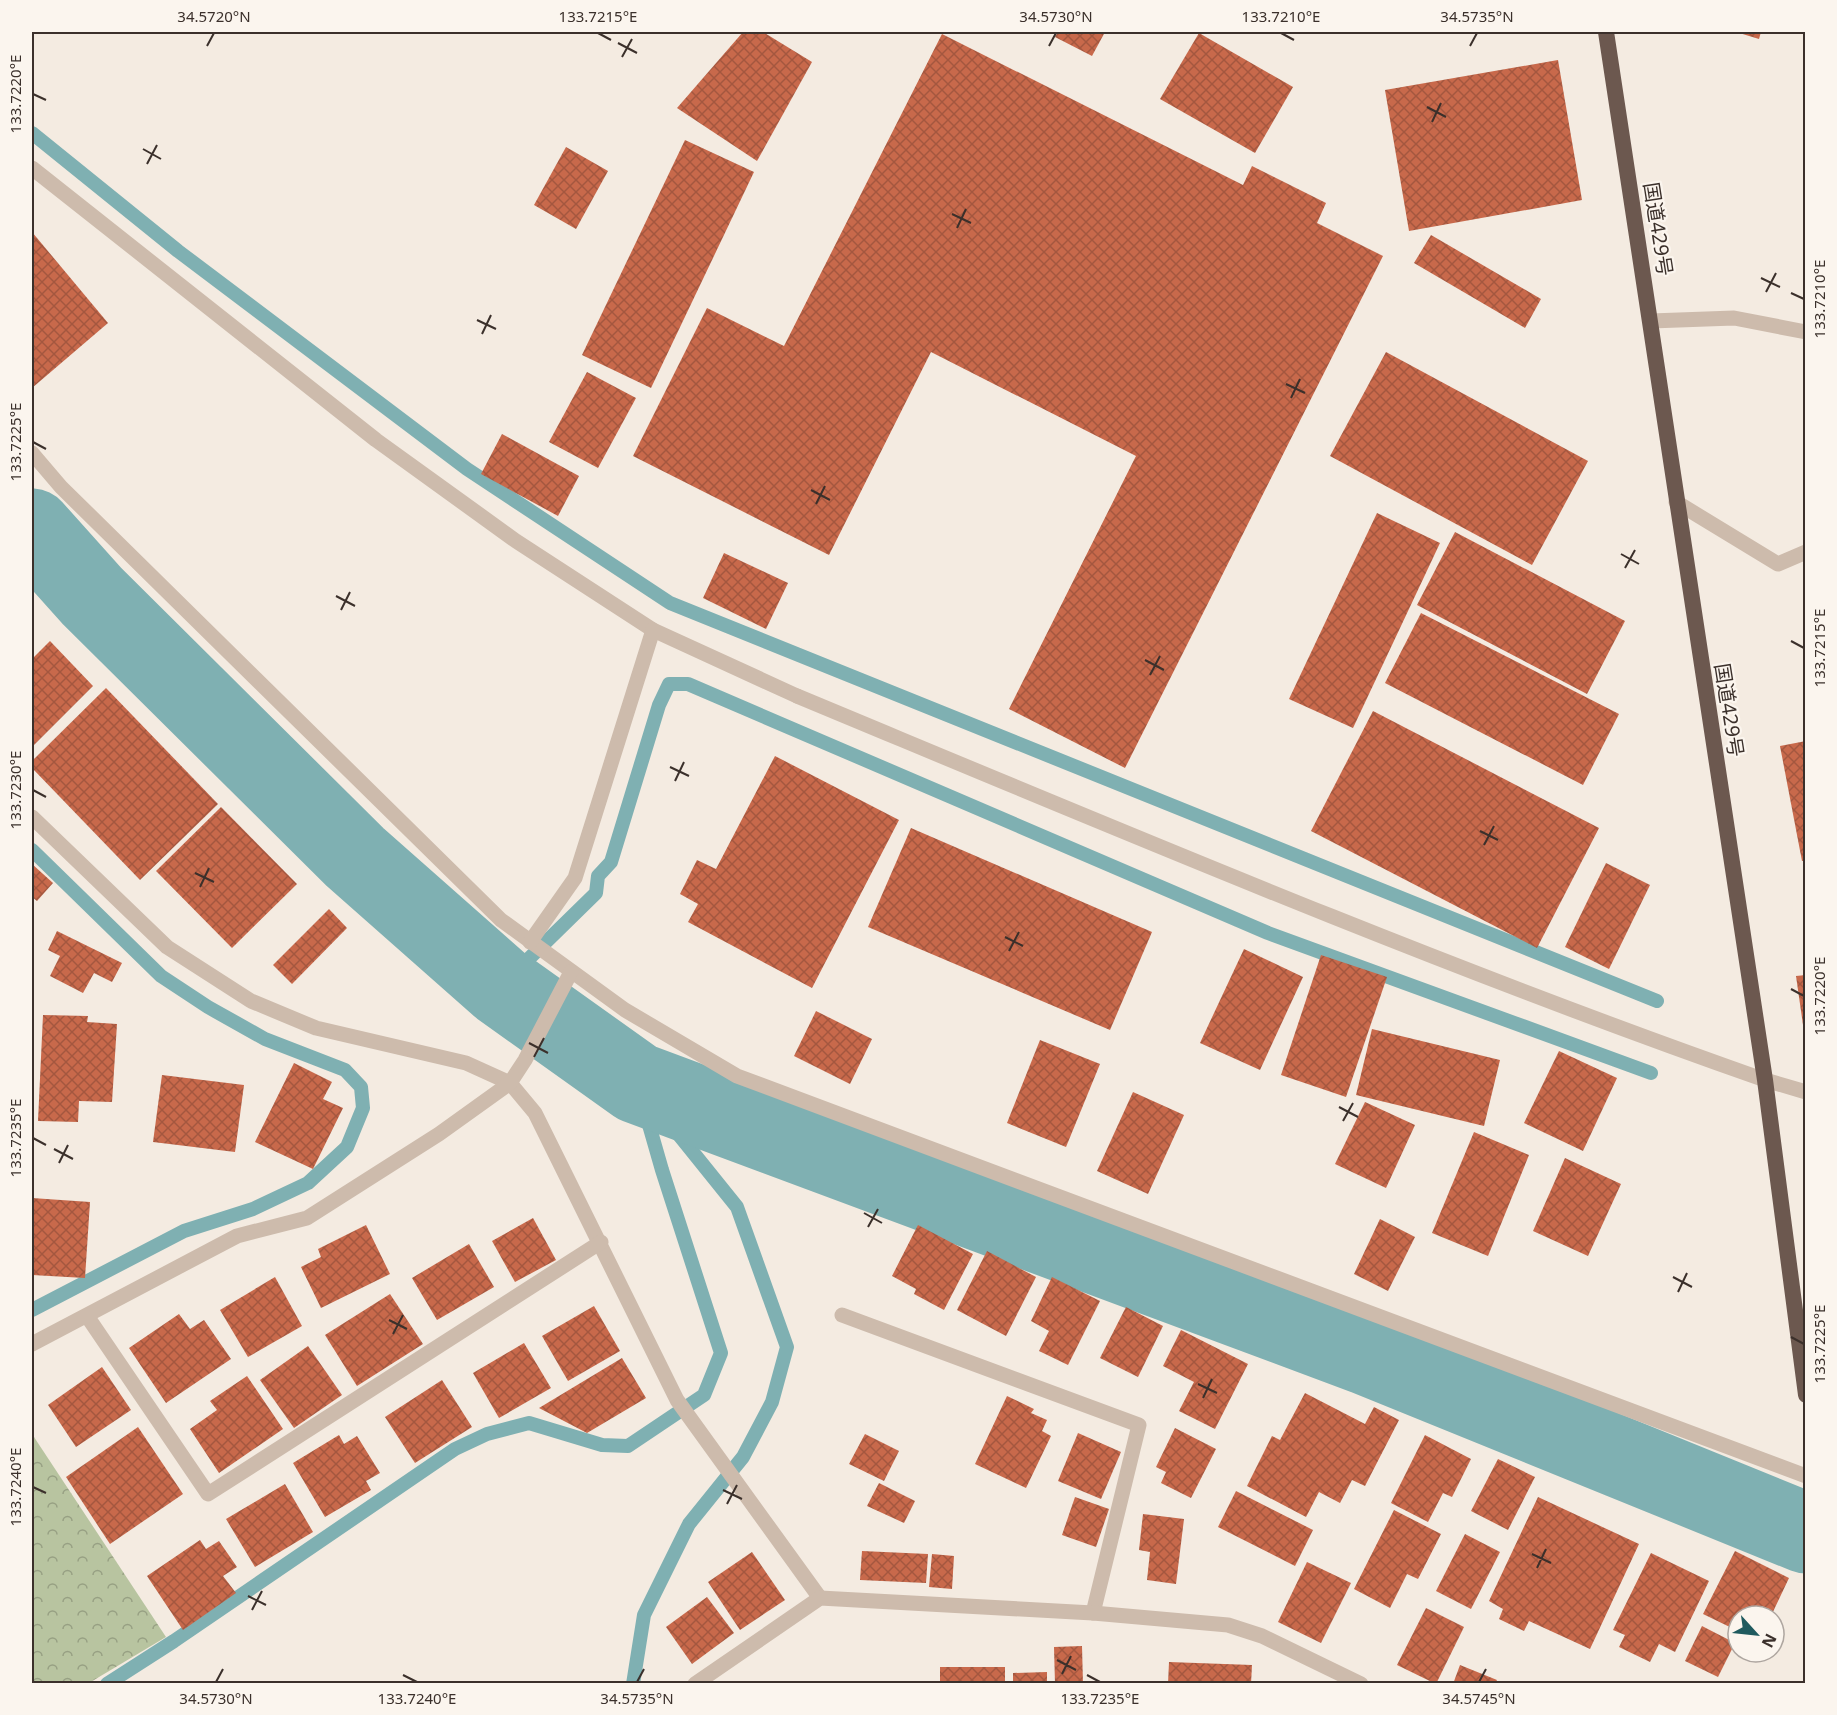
<svg xmlns="http://www.w3.org/2000/svg" width="1837" height="1715" font-family="'Noto Sans','Noto Sans JP',sans-serif">
<style>
.forest{fill:url(#forest-crowns)}
.lines{fill:none;stroke-linecap:round;stroke-linejoin:round}
.stream{stroke:#7fb0b2;stroke-width:14}
.river{stroke:#7fb0b2;stroke-width:81}
.building{fill:url(#building-cross-hatch)}
.minor{stroke:#cdbbac;stroke-width:15}
.tertiary{stroke:#cdbbac;stroke-width:15}
.trunk{stroke:#6c584f;stroke-width:16}
.ticks{fill:none;stroke:#3b302b;stroke-width:2}
.labels{text-anchor:middle;stroke-width:4.5;stroke-linejoin:round;paint-order:stroke}
.street-label{font-size:20px;fill:#3b302b;stroke:#fbf5ee}
.neatline{fill:none;stroke:#3b302b;stroke-width:2}
.ticks-label{font-size:15px;text-anchor:middle;fill:#3b302b}
</style>
<defs>
<pattern id="forest-crowns" width="20" height="18" patternUnits="userSpaceOnUse" patternTransform="scale(1.5)"><rect width="20" height="18" fill="#b8c4a0"/><path d="M2 6a3 3 0 1 1 6 0M12 15a3 3 0 1 1 6 0" fill="none" stroke="#97a083"/></pattern>
<pattern id="building-cross-hatch" width="8" height="8" patternUnits="userSpaceOnUse" patternTransform="scale(1.5)"><rect width="8" height="8" fill="#c8694b"/><path d="M0 0l8 8M0 8l8-8" fill="none" stroke="#a4573f"/></pattern>
</defs>
<rect width="100%" height="100%" fill="#f4ebe1"/>
<path class="forest" d="M 32,1434 L 166,1637 L 89,1683 L 32,1683 Z"/>
<g class="lines">
<g class="stream">
<path d="M 32,133 L 178,251 L 467,469 L 670,603 L 1657,1001"/>
<path d="M 32,850 L 161,976 L 208,1007 L 265,1039 L 345,1070 L 361,1087 L 363,1108 L 347,1147 L 308,1183 L 253,1209 L 184,1231 L 32,1310"/>
<path d="M 501,986 L 596,893 L 598,876 L 611,862 L 659,705 L 669,684 L 688,684 L 1268,933 L 1651,1073"/>
<path d="M 107,1684 L 174,1641 L 455,1449 L 487,1434 L 529,1423 L 602,1445 L 628,1446 L 704,1395 L 721,1353 L 662,1170 L 637,1083"/>
<path d="M 633,1684 L 644,1615 L 689,1524 L 743,1457 L 772,1402 L 787,1347 L 737,1207 L 642,1089"/>
</g>
<path class="river" d="M 32,529 L 92,596 L 355,857 L 501,986 L 637,1083 L 1365,1354 L 1806,1533"/>
</g>
<g class="building">
<path d="M 743,32 L 763,32 L 812,62 L 757,161 L 677,108 Z"/>
<path d="M 1058,32 L 1105,32 L 1092,56 L 1055,37 Z"/>
<path d="M 1736,32 L 1761,32 L 1759,39 Z"/>
<path d="M 1199,33 L 1293,87 L 1255,153 L 1160,99 Z"/>
<path d="M 942,34 L 1243,185 L 1252,166 L 1326,203 L 1317,223 L 1383,256 L 1125,768 L 1009,709 L 1136,456 L 931,352 L 829,555 L 633,456 L 707,308 L 784,346 Z"/>
<path d="M 1558,60 L 1582,200 L 1409,231 L 1385,90 Z"/>
<path d="M 685,140 L 754,172 L 651,388 L 582,355 Z"/>
<path d="M 566,147 L 608,171 L 576,229 L 534,205 Z"/>
<path d="M 32,232 L 108,323 L 32,388 Z"/>
<path d="M 1431,235 L 1541,299 L 1525,328 L 1414,263 Z"/>
<path d="M 1386,352 L 1588,461 L 1532,565 L 1330,456 Z"/>
<path d="M 587,372 L 636,398 L 598,468 L 549,442 Z"/>
<path d="M 502,434 L 579,476 L 558,516 L 481,474 Z"/>
<path d="M 1377,513 L 1440,543 L 1353,728 L 1289,699 Z"/>
<path d="M 1455,532 L 1625,621 L 1587,694 L 1417,605 Z"/>
<path d="M 724,553 L 788,583 L 766,629 L 703,598 Z"/>
<path d="M 1421,613 L 1619,714 L 1583,785 L 1385,683 Z"/>
<path d="M 50,641 L 93,686 L 34,745 L 32,743 L 32,659 Z"/>
<path d="M 106,688 L 218,804 L 140,880 L 32,768 L 32,761 Z"/>
<path d="M 1373,711 L 1599,828 L 1537,948 L 1311,831 Z"/>
<path d="M 1806,741 L 1806,860 L 1802,861 L 1780,746 Z"/>
<path d="M 775,756 L 899,820 L 812,988 L 688,922 L 698,904 L 680,894 L 697,860 L 716,869 Z"/>
<path d="M 221,807 L 297,884 L 232,948 L 156,871 Z"/>
<path d="M 911,828 L 1152,932 L 1110,1030 L 868,927 Z"/>
<path d="M 1606,863 L 1650,885 L 1609,969 L 1565,947 Z"/>
<path d="M 32,864 L 53,883 L 37,901 L 32,897 Z"/>
<path d="M 329,909 L 347,928 L 292,984 L 273,965 Z"/>
<path d="M 57,931 L 122,963 L 112,982 L 94,973 L 83,993 L 50,976 L 60,956 L 48,950 Z"/>
<path d="M 1244,949 L 1303,977 L 1260,1070 L 1200,1043 Z"/>
<path d="M 1321,955 L 1387,977 L 1346,1097 L 1281,1075 Z"/>
<path d="M 1806,975 L 1806,1032 L 1804,1032 L 1796,976 Z"/>
<path d="M 816,1011 L 872,1039 L 850,1084 L 794,1056 Z"/>
<path d="M 43,1015 L 88,1016 L 87,1022 L 117,1024 L 112,1102 L 79,1101 L 78,1122 L 38,1121 Z"/>
<path d="M 1372,1029 L 1500,1060 L 1484,1126 L 1356,1095 Z"/>
<path d="M 1040,1040 L 1100,1064 L 1066,1147 L 1007,1123 Z"/>
<path d="M 1559,1051 L 1617,1078 L 1583,1151 L 1524,1123 Z"/>
<path d="M 294,1063 L 332,1082 L 323,1099 L 343,1108 L 313,1169 L 255,1142 Z"/>
<path d="M 162,1075 L 244,1085 L 235,1152 L 153,1142 Z"/>
<path d="M 1133,1092 L 1184,1115 L 1148,1194 L 1097,1171 Z"/>
<path d="M 1365,1102 L 1415,1125 L 1386,1188 L 1335,1164 Z"/>
<path d="M 1474,1132 L 1529,1155 L 1488,1256 L 1432,1233 Z"/>
<path d="M 1565,1158 L 1621,1184 L 1588,1256 L 1533,1231 Z"/>
<path d="M 32,1198 L 90,1202 L 85,1278 L 32,1275 Z"/>
<path d="M 533,1218 L 556,1260 L 515,1282 L 492,1241 Z"/>
<path d="M 1380,1219 L 1415,1237 L 1388,1291 L 1354,1274 Z"/>
<path d="M 366,1225 L 390,1274 L 321,1308 L 301,1267 L 321,1257 L 318,1249 Z"/>
<path d="M 918,1225 L 973,1254 L 944,1310 L 914,1294 L 916,1289 L 892,1276 Z"/>
<path d="M 469,1244 L 494,1287 L 437,1320 L 412,1278 Z"/>
<path d="M 987,1251 L 1036,1277 L 1006,1336 L 957,1310 Z"/>
<path d="M 275,1277 L 302,1326 L 248,1357 L 220,1310 Z"/>
<path d="M 1052,1277 L 1100,1301 L 1068,1365 L 1039,1351 L 1049,1331 L 1031,1321 Z"/>
<path d="M 390,1294 L 423,1344 L 357,1386 L 325,1335 Z"/>
<path d="M 594,1306 L 620,1351 L 568,1381 L 542,1336 Z"/>
<path d="M 1126,1307 L 1163,1326 L 1138,1377 L 1100,1358 Z"/>
<path d="M 179,1314 L 190,1329 L 204,1320 L 231,1359 L 166,1403 L 129,1348 Z"/>
<path d="M 1181,1330 L 1248,1364 L 1215,1429 L 1179,1411 L 1194,1382 L 1163,1366 Z"/>
<path d="M 524,1343 L 551,1388 L 499,1418 L 473,1373 Z"/>
<path d="M 308,1346 L 342,1395 L 294,1428 L 260,1380 Z"/>
<path d="M 622,1358 L 646,1398 L 587,1433 L 539,1408 Z"/>
<path d="M 102,1367 L 131,1410 L 76,1447 L 48,1405 Z"/>
<path d="M 247,1376 L 283,1429 L 219,1473 L 190,1429 L 217,1410 L 210,1401 Z"/>
<path d="M 442,1380 L 472,1427 L 415,1463 L 385,1417 Z"/>
<path d="M 1305,1393 L 1365,1424 L 1374,1407 L 1399,1420 L 1365,1486 L 1352,1480 L 1340,1503 L 1319,1492 L 1306,1517 L 1247,1486 L 1272,1436 L 1280,1440 Z"/>
<path d="M 1007,1396 L 1034,1409 L 1031,1413 L 1047,1420 L 1042,1431 L 1051,1436 L 1026,1488 L 975,1464 Z"/>
<path d="M 138,1427 L 183,1494 L 110,1544 L 66,1477 Z"/>
<path d="M 1175,1428 L 1216,1449 L 1191,1498 L 1161,1483 L 1166,1472 L 1156,1467 Z"/>
<path d="M 1078,1433 L 1121,1452 L 1101,1499 L 1058,1481 Z"/>
<path d="M 865,1434 L 899,1451 L 884,1481 L 849,1464 Z"/>
<path d="M 339,1435 L 344,1444 L 357,1436 L 380,1473 L 366,1481 L 371,1490 L 325,1517 L 293,1463 Z"/>
<path d="M 1425,1435 L 1471,1459 L 1452,1497 L 1443,1493 L 1428,1522 L 1391,1503 Z"/>
<path d="M 1498,1459 L 1535,1477 L 1508,1530 L 1471,1511 Z"/>
<path d="M 879,1483 L 915,1501 L 904,1523 L 867,1506 Z"/>
<path d="M 285,1484 L 313,1532 L 255,1567 L 226,1519 Z"/>
<path d="M 1236,1491 L 1313,1530 L 1295,1566 L 1218,1527 Z"/>
<path d="M 1075,1497 L 1109,1509 L 1096,1547 L 1062,1535 Z"/>
<path d="M 1538,1497 L 1639,1544 L 1590,1649 L 1529,1621 L 1524,1631 L 1499,1619 L 1503,1609 L 1489,1601 Z"/>
<path d="M 1394,1510 L 1441,1534 L 1418,1579 L 1407,1574 L 1390,1608 L 1354,1589 Z"/>
<path d="M 1143,1514 L 1184,1519 L 1176,1584 L 1147,1580 L 1150,1552 L 1139,1550 Z"/>
<path d="M 1465,1534 L 1500,1552 L 1471,1609 L 1436,1591 Z"/>
<path d="M 200,1540 L 206,1549 L 219,1541 L 237,1567 L 223,1576 L 236,1593 L 183,1630 L 147,1576 Z"/>
<path d="M 862,1551 L 928,1554 L 926,1583 L 860,1580 Z"/>
<path d="M 1735,1551 L 1789,1578 L 1771,1616 L 1738,1616 L 1738,1631 L 1703,1614 Z"/>
<path d="M 752,1552 L 785,1600 L 740,1630 L 708,1582 Z"/>
<path d="M 1651,1553 L 1709,1581 L 1675,1652 L 1659,1644 L 1650,1662 L 1619,1647 L 1625,1635 L 1613,1630 Z"/>
<path d="M 932,1554 L 954,1556 L 952,1589 L 929,1587 Z"/>
<path d="M 1307,1562 L 1351,1583 L 1321,1643 L 1278,1622 Z"/>
<path d="M 707,1597 L 734,1633 L 692,1664 L 666,1627 Z"/>
<path d="M 1426,1608 L 1464,1627 L 1436,1684 L 1397,1665 Z"/>
<path d="M 1702,1626 L 1735,1643 L 1718,1677 L 1685,1661 Z"/>
<path d="M 1082,1646 L 1083,1684 L 1055,1684 L 1054,1647 Z"/>
<path d="M 1169,1662 L 1252,1665 L 1251,1684 L 1168,1684 Z"/>
<path d="M 1460,1665 L 1497,1680 L 1495,1684 L 1453,1684 Z"/>
<rect x="940" y="1667" width="65" height="17"/>
<path d="M 1047,1672 L 1047,1684 L 1013,1684 L 1013,1673 Z"/>
</g>
<g class="lines">
<g class="minor">
<path d="M 32,168 L 376,440 L 516,541 L 653,630 L 797,696"/>
<path d="M 32,453 L 61,487 L 501,920 L 625,1010 L 737,1076 L 1806,1476"/>
<path d="M 1676,502 L 1778,564 L 1806,552"/>
<path d="M 32,817 L 167,947 L 251,1001 L 316,1028 L 466,1063 L 510,1083 L 535,1113 L 677,1400 L 820,1598"/>
<path d="M 530,942 L 575,878 L 653,630"/>
<path d="M 1765,1080 L 1806,1092"/>
<path d="M 842,1315 L 1139,1425 L 1093,1613"/>
<path d="M 87,1316 L 208,1494 L 601,1242"/>
<path d="M 32,1344 L 237,1236 L 307,1218 L 439,1134 L 510,1083 L 525,1060 L 571,972"/>
<path d="M 695,1684 L 820,1598 L 1093,1613 L 1228,1625 L 1262,1636 L 1361,1684"/>
</g>
<g class="tertiary">
<path d="M 1651,321 L 1734,318 L 1806,332"/>
<path d="M 797,696 C 1117,829 1437,965 1765,1080"/>
</g>
<path class="trunk" d="M 1606,32 L 1765,1080 L 1806,1395"/>
</g>
<path class="ticks" d="M 598,33 L 611,40M 1281,33 L 1294,40M 618,43 L 637,53M 207,46 L 214,33M 1049,46 L 1056,33M 1470,46 L 1477,33M 622,57 L 632,39M 33,94 L 46,100M 1427,107 L 1446,117M 1432,122 L 1441,103M 143,149 L 161,159M 147,164 L 157,145M 952,214 L 971,223M 957,228 L 966,209M 1761,278 L 1780,287M 1766,292 L 1776,273M 1791,293 L 1804,299M 477,320 L 496,329M 482,334 L 491,315M 1286,384 L 1305,393M 1291,398 L 1300,379M 33,442 L 46,449M 811,490 L 830,500M 816,504 L 825,486M 1621,554 L 1639,564M 1625,568 L 1635,550M 336,596 L 355,606M 341,610 L 350,592M 1791,641 L 1804,648M 1145,660 L 1164,670M 1150,675 L 1160,656M 670,767 L 689,776M 675,781 L 684,762M 33,790 L 46,797M 1480,831 L 1498,840M 1484,845 L 1494,826M 195,873 L 214,882M 200,887 L 209,868M 1005,937 L 1023,946M 1009,951 L 1019,932M 1791,989 L 1804,996M 529,1043 L 548,1053M 534,1057 L 544,1038M 1339,1107 L 1358,1117M 1343,1121 L 1353,1103M 33,1138 L 46,1145M 54,1149 L 73,1159M 59,1163 L 68,1145M 864,1213 L 882,1223M 868,1227 L 878,1209M 1673,1277 L 1692,1287M 1678,1292 L 1687,1273M 389,1320 L 407,1329M 393,1334 L 403,1315M 1791,1337 L 1804,1344M 1198,1384 L 1217,1393M 1203,1398 L 1212,1379M 33,1487 L 46,1493M 723,1490 L 742,1499M 727,1504 L 737,1485M 1532,1554 L 1551,1563M 1537,1568 L 1546,1549M 248,1596 L 266,1605M 252,1610 L 262,1591M 1057,1660 L 1076,1670M 1062,1674 L 1071,1656M 403,1675 L 417,1682M 1087,1675 L 1100,1682M 216,1682 L 223,1669M 637,1682 L 644,1669M 1479,1682 L 1486,1669"/>
<g class="labels">
<g class="street-label">
<text transform="translate(1658 229) rotate(81)" y="7">国道429号</text>
<text transform="translate(1729 710) rotate(81)" y="7">国道429号</text>
</g>
</g>
<rect width="1837" height="1715" fill="none" stroke="#fbf5ee" stroke-width="66"/>
<g transform="translate(1756 1634) rotate(117)"><circle r="28" fill="#fbf5ee" stroke="#aea6a0" stroke-width="1.5"/>
<path d="M0-4.5L10 22L0 15L-10 22Z" fill="#1f5a5e"/>
<text y="-9" font-size="16" font-weight="bold" text-anchor="middle" fill="#3b302b">N</text>
</g>
<rect x="33" y="33" width="1771" height="1649" class="neatline"/>
<g class="ticks-label">
<text x="214" y="22">34.5720°N</text>
<text x="598" y="22">133.7215°E</text>
<text x="1056" y="22">34.5730°N</text>
<text x="1281" y="22">133.7210°E</text>
<text x="1477" y="22">34.5735°N</text>
<text transform="translate(16 94) rotate(-90)" y="5">133.7220°E</text>
<text transform="translate(1820 299) rotate(-90)" y="5">133.7210°E</text>
<text transform="translate(16 442) rotate(-90)" y="5">133.7225°E</text>
<text transform="translate(1820 648) rotate(-90)" y="5">133.7215°E</text>
<text transform="translate(16 790) rotate(-90)" y="5">133.7230°E</text>
<text transform="translate(1820 996) rotate(-90)" y="5">133.7220°E</text>
<text transform="translate(16 1138) rotate(-90)" y="5">133.7235°E</text>
<text transform="translate(1820 1344) rotate(-90)" y="5">133.7225°E</text>
<text transform="translate(16 1487) rotate(-90)" y="5">133.7240°E</text>
<text x="216" y="1704">34.5730°N</text>
<text x="417" y="1704">133.7240°E</text>
<text x="637" y="1704">34.5735°N</text>
<text x="1100" y="1704">133.7235°E</text>
<text x="1479" y="1704">34.5745°N</text>
</g>
</svg>
